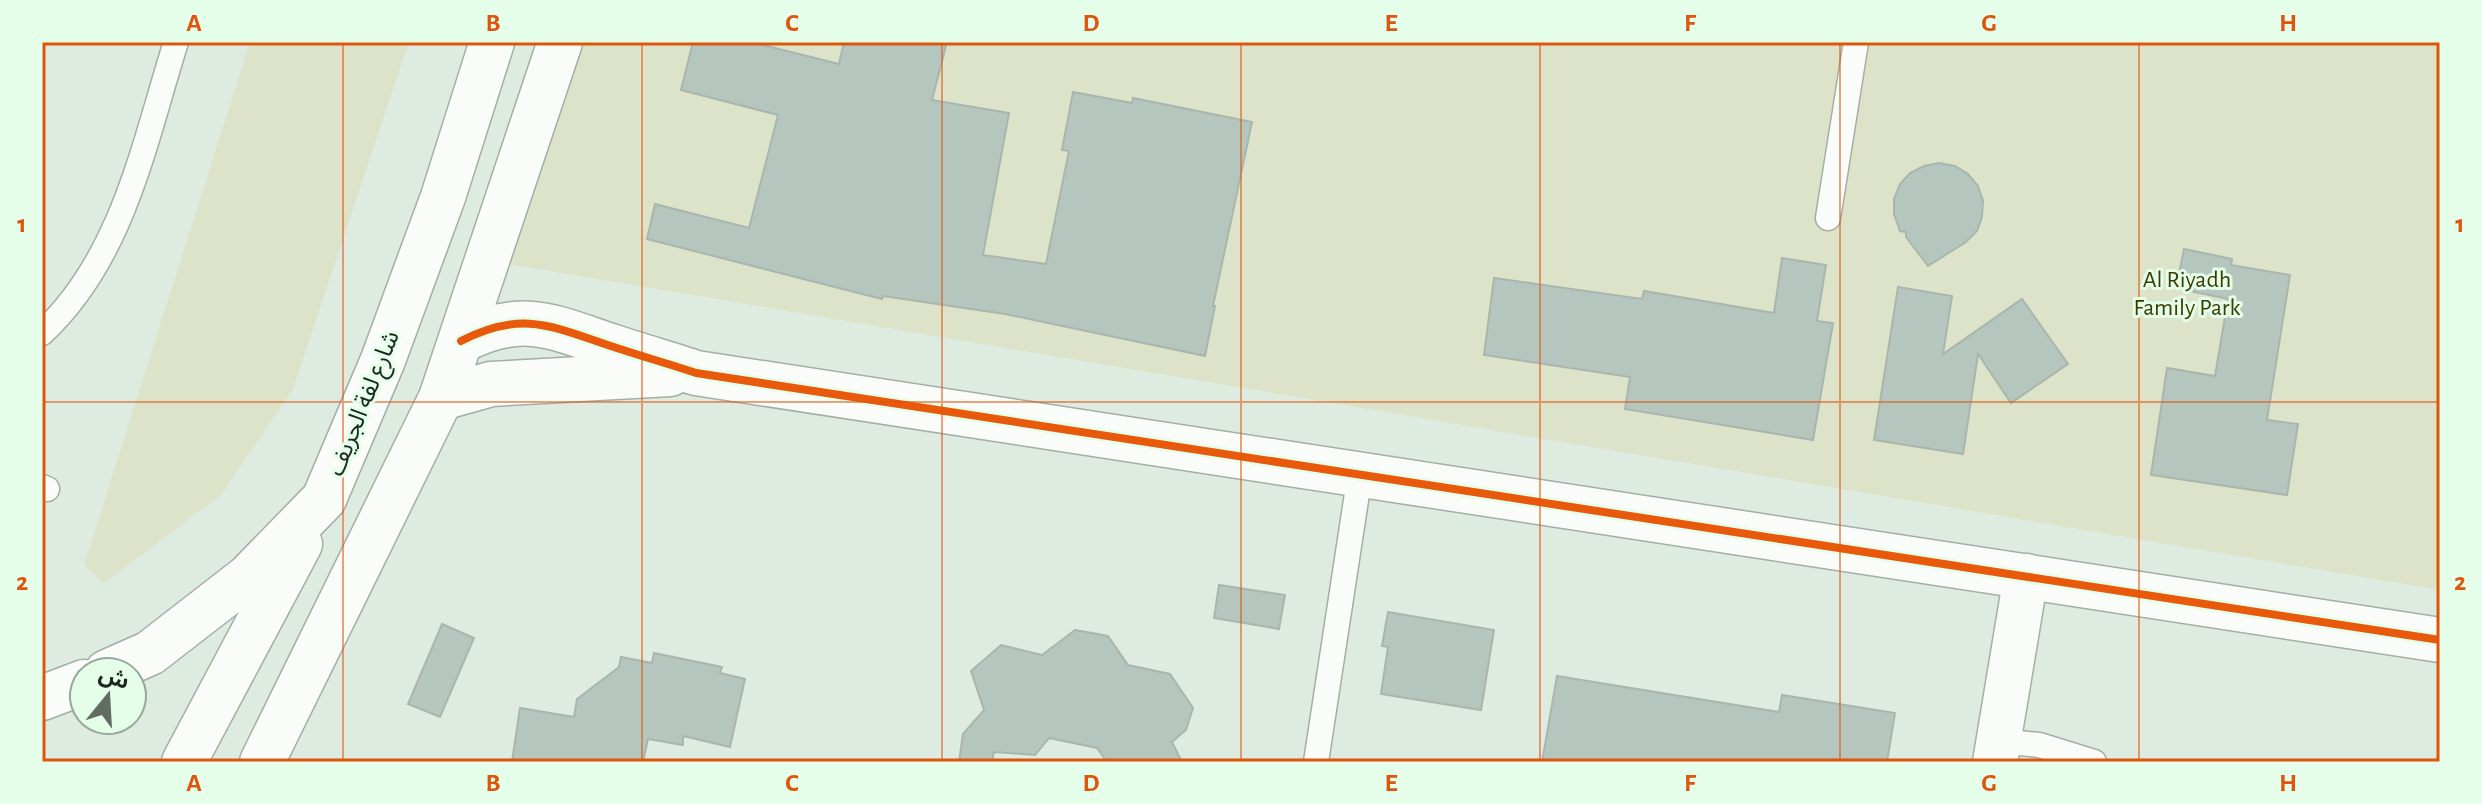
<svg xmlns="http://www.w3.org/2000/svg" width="2482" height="804" font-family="'Alegreya Sans','Noto Sans Arabic',sans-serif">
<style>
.green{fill:#dce3c9}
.building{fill:#b4c6bd;stroke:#a9b6ae;stroke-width:2}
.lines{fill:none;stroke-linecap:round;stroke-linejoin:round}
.lane-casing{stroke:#a3aea6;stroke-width:27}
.street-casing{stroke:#a3aea6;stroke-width:47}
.secondary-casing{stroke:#a3aea6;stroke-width:47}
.lane{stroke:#fafcfa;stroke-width:24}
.street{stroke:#fafcfa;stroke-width:44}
.secondary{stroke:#fafcfa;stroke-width:44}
.cycleway-casing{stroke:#e4feea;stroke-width:13}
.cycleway{stroke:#e8590c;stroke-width:8}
.grid{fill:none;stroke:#de560d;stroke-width:2;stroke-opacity:0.55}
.labels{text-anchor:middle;stroke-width:6;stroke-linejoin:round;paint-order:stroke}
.park-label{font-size:24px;fill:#3d3c00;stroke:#e4feea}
.street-label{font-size:24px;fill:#1e2720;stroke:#e4feea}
.neatline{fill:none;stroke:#de560d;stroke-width:3}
.grid-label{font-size:26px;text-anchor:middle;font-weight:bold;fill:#de560d}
</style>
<rect width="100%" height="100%" fill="#ddebe0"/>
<g class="green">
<path d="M 250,42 L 409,42 L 293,389 L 221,495 L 104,583 L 84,565 Z"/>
<path d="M 577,42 L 2440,42 L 2440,590 L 479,259 Z"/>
</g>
<g class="building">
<path d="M 693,42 L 751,42 L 839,64 L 844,42 L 947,42 L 932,100 L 1009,113 L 983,255 L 1046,264 L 1069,151 L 1062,150 L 1073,92 L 1132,103 L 1133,98 L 1252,122 L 1213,306 L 1215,306 L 1205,356 L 1005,314 L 883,296 L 882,299 L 647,239 L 655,204 L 749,228 L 778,115 L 681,90 Z"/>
<path d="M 1939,163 L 1955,166 L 1968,174 L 1978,186 L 1983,201 L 1982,217 L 1977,231 L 1966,242 L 1928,266 L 1906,237 L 1906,232 L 1900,231 L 1894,214 L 1894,199 L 1900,184 L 1910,173 L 1924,166 Z"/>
<path d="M 2184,249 L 2232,259 L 2231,265 L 2290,275 L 2267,420 L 2298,424 L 2287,495 L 2151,475 L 2167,368 L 2215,376 L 2228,299 L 2176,288 Z"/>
<path d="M 1782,258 L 1826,265 L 1817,321 L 1833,323 L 1813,440 L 1625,409 L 1630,377 L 1484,355 L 1494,278 L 1642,299 L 1644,291 L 1774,313 Z"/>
<path d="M 1898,287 L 1952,296 L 1943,354 L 2022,299 L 2068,364 L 2011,403 L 1978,354 L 1963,454 L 1874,440 Z"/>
<path d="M 1219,585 L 1285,595 L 1279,629 L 1214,618 Z"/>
<path d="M 1388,612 L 1494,630 L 1481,710 L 1381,694 L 1388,647 L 1382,646 Z"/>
<path d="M 442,624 L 474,638 L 440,717 L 408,704 Z"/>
<path d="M 1075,630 L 1108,636 L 1128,665 L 1170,674 L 1193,708 L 1186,730 L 1172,742 L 1182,762 L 1107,762 L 1097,748 L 1049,738 L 1035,755 L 994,752 L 992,762 L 959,762 L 963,734 L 984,710 L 971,671 L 1001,645 L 1042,655 Z"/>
<path d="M 654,653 L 722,667 L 720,673 L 745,679 L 730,747 L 683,736 L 683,745 L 648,739 L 643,762 L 512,762 L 520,708 L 574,717 L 577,699 L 619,667 L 621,657 L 652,663 Z"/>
<path d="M 1557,676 L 1779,712 L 1782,695 L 1895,713 L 1887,762 L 1542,762 Z"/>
</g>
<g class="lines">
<defs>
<g id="lane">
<path d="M 1828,218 L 1856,42"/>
<path d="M 42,333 C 123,258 144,143 176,42"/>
<path d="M 42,487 L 47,489"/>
<path d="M 1998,741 L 2039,745 L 2094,762"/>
<path d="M 1316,762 L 1360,474"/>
</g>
<path id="street" d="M 1995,762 L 2026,576"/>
<g id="secondary">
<path d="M 461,341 C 523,309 553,327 614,347 C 641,356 669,364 696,373 L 2440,640"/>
<path d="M 441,398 L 491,384 L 670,374"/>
<path d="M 107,672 L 150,653 L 248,577 L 324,499 L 383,360 L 443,197 L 492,42"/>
<path d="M 42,698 L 84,682"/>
<path d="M 184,762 L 300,544"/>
<path d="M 262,762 L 441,398 L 560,42"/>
</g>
</defs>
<use href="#lane" class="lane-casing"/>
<use href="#street" class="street-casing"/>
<use href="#secondary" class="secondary-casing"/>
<use href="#lane" class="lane"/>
<use href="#street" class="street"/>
<use href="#secondary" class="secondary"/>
<defs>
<path id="cycleway" d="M 461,341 C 523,309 553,327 614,347 C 641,356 669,364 696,373 L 2440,640"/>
</defs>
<use href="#cycleway" class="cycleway-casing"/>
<use href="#cycleway" class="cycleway"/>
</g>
<path class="grid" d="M 343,42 L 343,762M 642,42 L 642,762M 942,42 L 942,762M 1241,42 L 1241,762M 1540,42 L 1540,762M 1840,42 L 1840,762M 2139,42 L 2139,762M 42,402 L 2440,402"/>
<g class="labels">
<g class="park-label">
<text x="2187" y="287">Al Riyadh<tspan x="2187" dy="28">Family Park</tspan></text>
</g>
<g class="street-label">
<text transform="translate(363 403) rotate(-68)" y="8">شارع لفة الجريف</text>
</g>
</g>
<rect width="2482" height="804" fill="none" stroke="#e4feea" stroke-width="88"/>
<g transform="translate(108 696) rotate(18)"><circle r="38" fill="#e4feea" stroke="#95a899" stroke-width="2"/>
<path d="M0-6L14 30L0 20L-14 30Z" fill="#616c63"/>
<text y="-12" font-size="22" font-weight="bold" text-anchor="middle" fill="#1e2720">ش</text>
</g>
<rect x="44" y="44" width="2394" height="716" class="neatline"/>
<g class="grid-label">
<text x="194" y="31">A</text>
<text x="493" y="31">B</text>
<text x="792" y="31">C</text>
<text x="1091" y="31">D</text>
<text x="1391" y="31">E</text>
<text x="1690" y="31">F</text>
<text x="1989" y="31">G</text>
<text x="2288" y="31">H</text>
<text x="22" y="232">1</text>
<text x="2460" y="232">1</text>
<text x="22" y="590">2</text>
<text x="2460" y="590">2</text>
<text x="194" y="791">A</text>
<text x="493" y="791">B</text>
<text x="792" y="791">C</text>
<text x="1091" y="791">D</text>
<text x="1391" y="791">E</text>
<text x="1690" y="791">F</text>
<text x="1989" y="791">G</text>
<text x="2288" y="791">H</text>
</g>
</svg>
